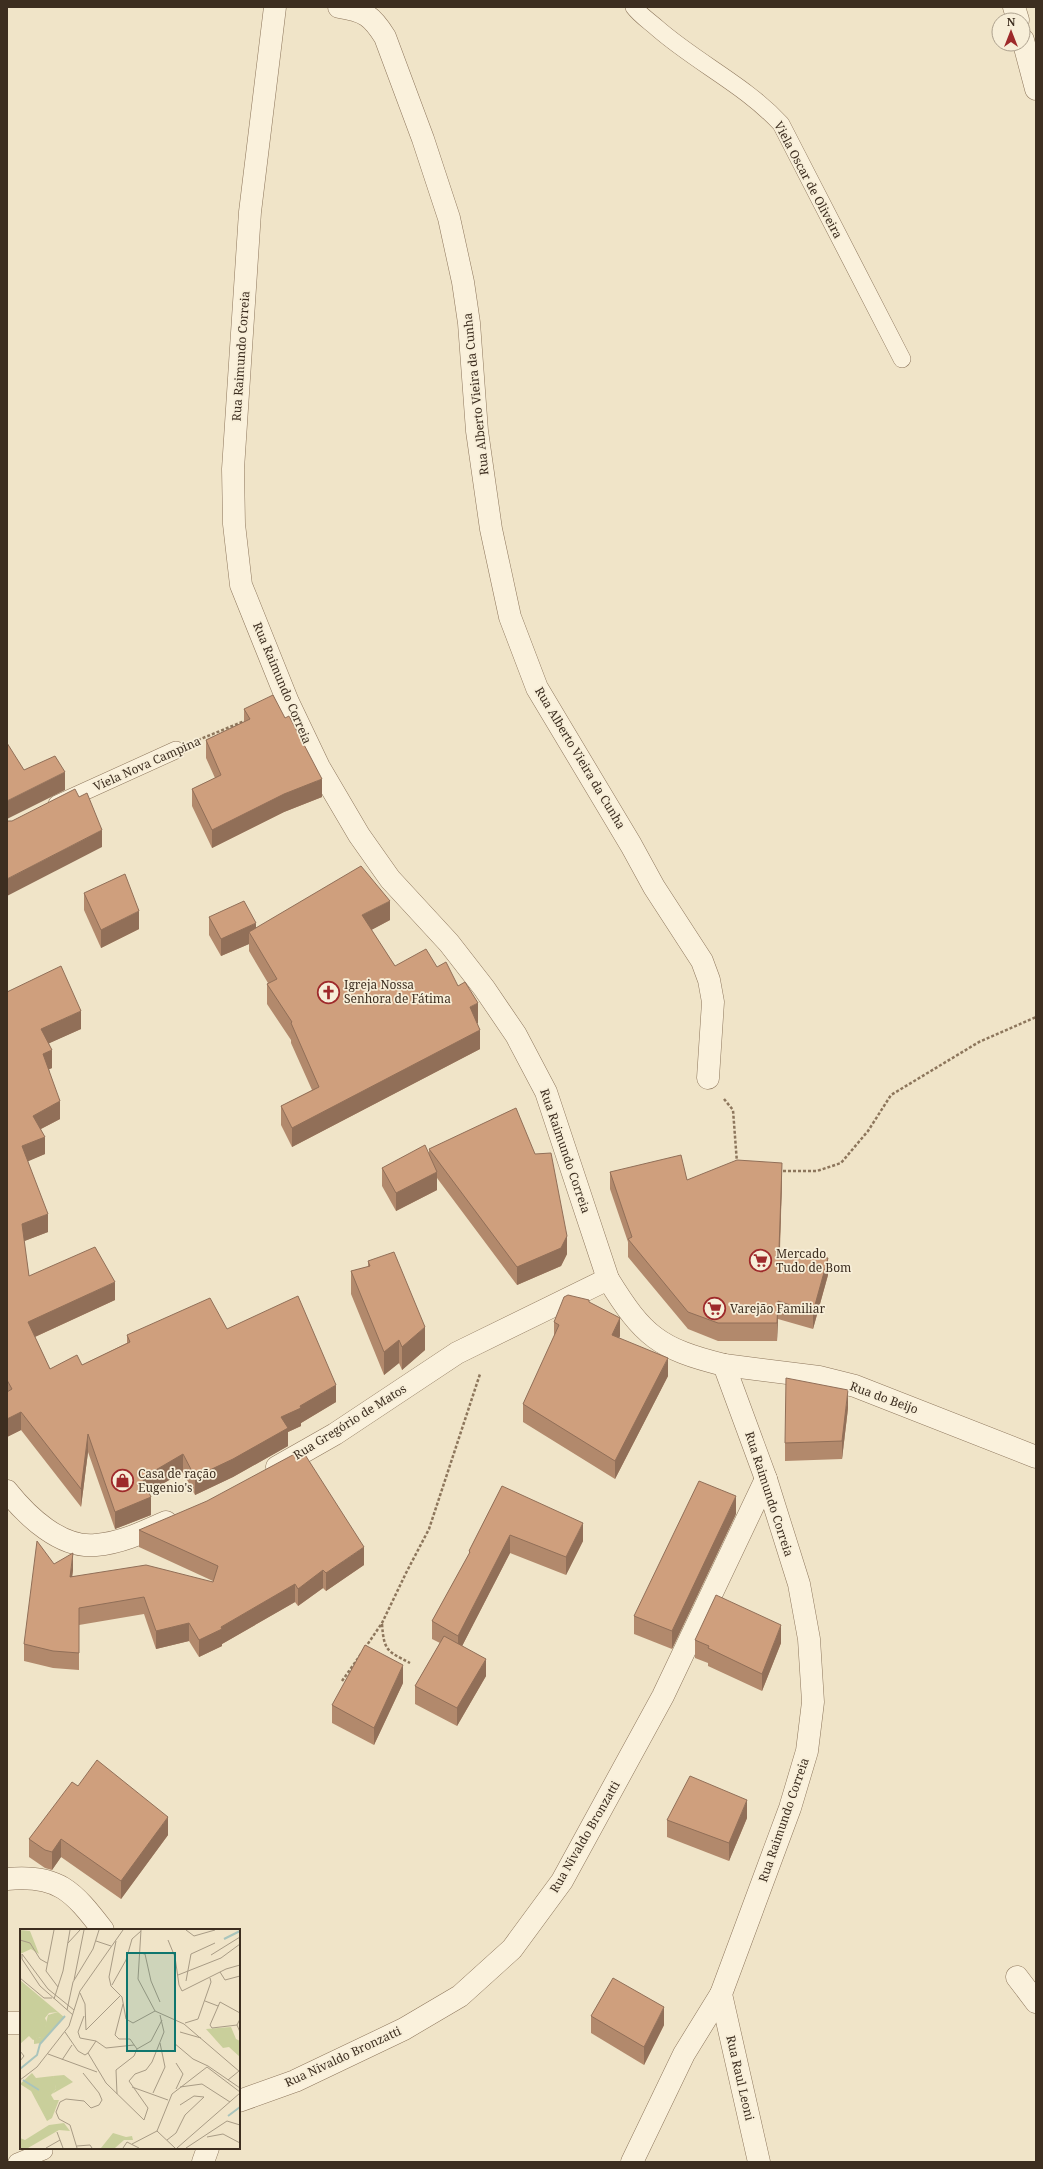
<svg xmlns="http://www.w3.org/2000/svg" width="1043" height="2169" font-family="'Noto Serif',serif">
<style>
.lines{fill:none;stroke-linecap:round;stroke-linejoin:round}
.service-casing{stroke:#8d765c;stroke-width:18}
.minor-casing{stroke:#8d765c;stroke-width:23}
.tertiary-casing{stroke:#8d765c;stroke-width:23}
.path{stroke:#8d765c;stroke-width:2.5;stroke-dasharray:3 2;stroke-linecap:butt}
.service{stroke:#faf1dc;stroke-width:17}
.minor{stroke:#faf1dc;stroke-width:22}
.tertiary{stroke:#faf1dc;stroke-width:22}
.wall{fill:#b2896c}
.shaded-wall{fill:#916f58}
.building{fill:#cf9f7d;stroke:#916f58}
.labels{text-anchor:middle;stroke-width:3.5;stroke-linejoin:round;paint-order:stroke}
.street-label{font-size:12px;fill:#3d2e20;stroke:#f7eed8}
.poi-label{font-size:12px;fill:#3d2e20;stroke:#f7eed8;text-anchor:start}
.inset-river{fill:none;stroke:#a9c4bc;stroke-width:2}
.inset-road{fill:none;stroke:#a89b85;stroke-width:1}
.view{fill:#0f766e;fill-opacity:0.15;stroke:#0f766e;stroke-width:2}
.inset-edge{fill:none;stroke:#3d2e20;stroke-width:2}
</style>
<rect width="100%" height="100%" fill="#f0e4c8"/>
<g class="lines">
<defs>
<g id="service">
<path d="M 634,7 C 640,15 649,21 657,28 C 697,63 745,85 781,124 L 902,359"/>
<path d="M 57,804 L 176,750"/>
<path d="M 17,2162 L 44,2151"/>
</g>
<g id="minor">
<path d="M 339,7 C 365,11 372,16 385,37 L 423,139 L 449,218 L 463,282 L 469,323 L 477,431 L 491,529 L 510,617 L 537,688 L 631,845 L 654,887 L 702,961 L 709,980 L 713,1002 L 708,1078"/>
<path d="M 1014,7 L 1018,20"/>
<path d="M 1023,40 L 1036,89"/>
<path d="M 724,1365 L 819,1377 L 855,1386 L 1036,1457"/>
<path d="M 277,1467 L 335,1434 L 457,1353 L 608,1279"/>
<path d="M 7,1491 C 27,1516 61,1549 96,1545 C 121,1543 144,1532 166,1522"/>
<path d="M 7,1879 C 58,1874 73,1891 103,1930"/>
<path d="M 1017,1977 L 1036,2002"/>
<path d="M 7,2023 L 21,2023"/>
<path d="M 239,2101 L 295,2081 L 404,2029 L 460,1996 L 512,1949 L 562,1881 L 663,1696 L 766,1479"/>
<path d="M 203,2162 L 208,2148"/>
<path d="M 632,2162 L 684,2054 L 721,1994"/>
</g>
<path id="tertiary" d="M 275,7 L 250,212 L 233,469 L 234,524 L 241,585 L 288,702 L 319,767 L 359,835 L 390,879 L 449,943 L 484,988 L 516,1035 L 546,1092 L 608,1279 C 643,1336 659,1349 724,1365 L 766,1479 L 799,1584 L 809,1639 L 813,1702 L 807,1751 L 790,1808 L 721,1994 L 759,2162"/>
</defs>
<use href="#service" class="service-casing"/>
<use href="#minor" class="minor-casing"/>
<use href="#tertiary" class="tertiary-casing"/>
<g class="path">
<path d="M 198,740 L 247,720"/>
<path d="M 724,1099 L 733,1110 L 737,1163"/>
<path d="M 778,1171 L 817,1171 L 841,1163 L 868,1131 L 891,1095 L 979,1042 L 1036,1017"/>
<path d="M 382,1624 C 384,1651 387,1651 410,1663"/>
<path d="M 365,1648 L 382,1623 L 406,1573 L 429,1529 L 480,1374"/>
<path d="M 342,1681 L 361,1654"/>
</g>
<use href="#service" class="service"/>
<use href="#minor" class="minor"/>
<use href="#tertiary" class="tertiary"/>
</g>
<g class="wall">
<path d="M 244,709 L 285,718 L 322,797 L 284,812 L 212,848 L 192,806 L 192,789 L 215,778 L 206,758 L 206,740 L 244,722 Z"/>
<path d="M 84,893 L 139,929 L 101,948 L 84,910 Z"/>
<path d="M 209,917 L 256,928 L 390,920 L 371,930 L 395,966 L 437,967 L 458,986 L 478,1023 L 477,1023 L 480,1049 L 292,1147 L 281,1125 L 281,1106 L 312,1090 L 291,1043 L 291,1040 L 267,1004 L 267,984 L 268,983 L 249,951 L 249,944 L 221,956 L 209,935 Z"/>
<path d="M 7,992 L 81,1029 L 49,1043 L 52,1068 L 49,1069 L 60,1119 L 41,1129 L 45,1154 L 27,1161 L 48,1232 L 24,1241 L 29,1276 L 115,1300 L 35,1337 L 50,1369 L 82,1365 L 127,1343 L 127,1335 L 227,1329 L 336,1402 L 301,1423 L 301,1426 L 288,1432 L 288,1446 L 233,1477 L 195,1495 L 183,1472 L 148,1492 L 151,1515 L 115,1529 L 88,1452 L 81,1507 L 21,1430 L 7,1437 Z"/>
<path d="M 429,1149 L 567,1254 L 561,1266 L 517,1285 L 437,1178 L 437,1190 L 396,1211 L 382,1186 L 382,1168 L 429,1155 Z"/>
<path d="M 610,1172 L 687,1180 L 782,1181 L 780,1250 L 828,1275 L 813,1329 L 778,1319 L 777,1341 L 718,1341 L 688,1329 L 628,1257 L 628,1242 L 610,1189 Z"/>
<path d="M 368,1261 L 425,1350 L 402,1370 L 399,1363 L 384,1375 L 351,1294 L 351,1271 L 368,1267 Z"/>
<path d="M 589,1302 L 620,1336 L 619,1338 L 668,1376 L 615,1479 L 523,1422 L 523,1404 L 554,1338 L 554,1322 Z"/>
<path d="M 848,1408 L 842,1459 L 785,1461 L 785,1443 Z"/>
<path d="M 502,1486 L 583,1541 L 566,1575 L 510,1553 L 462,1646 L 486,1676 L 457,1726 L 415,1704 L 415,1686 L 440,1643 L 432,1639 L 432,1621 L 469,1554 L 469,1551 Z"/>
<path d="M 736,1514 L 672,1649 L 634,1634 L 634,1616 Z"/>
<path d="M 139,1530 L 364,1565 L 326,1591 L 323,1588 L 298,1606 L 295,1602 L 222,1644 L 222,1646 L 199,1657 L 189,1641 L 156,1649 L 144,1614 L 79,1625 L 79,1670 L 53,1668 L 24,1661 L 24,1644 L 54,1564 L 73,1570 L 72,1576 L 213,1582 L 213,1581 L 139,1547 Z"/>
<path d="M 695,1640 L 781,1643 L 762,1691 L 708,1666 L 708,1663 L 695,1658 Z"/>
<path d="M 403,1683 L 374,1745 L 332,1723 L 332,1705 Z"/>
<path d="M 78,1786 L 168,1835 L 121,1899 L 61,1857 L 52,1870 L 45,1868 L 29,1857 L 29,1839 Z"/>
<path d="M 747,1818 L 729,1861 L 667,1837 L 667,1820 Z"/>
<path d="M 591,2016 L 664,2025 L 644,2065 L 591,2033 Z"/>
</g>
<g class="shaded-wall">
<path d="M 65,772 L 65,790 L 7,819 L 7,801 Z"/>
<path d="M 322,779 L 322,797 L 284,812 L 212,848 L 212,830 L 284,794 Z"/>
<path d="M 102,830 L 102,847 L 7,896 L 7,879 Z"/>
<path d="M 390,901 L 390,920 L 362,935 L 362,915 Z"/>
<path d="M 139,911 L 139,929 L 101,948 L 101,930 Z"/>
<path d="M 256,923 L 256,940 L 249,932 L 249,944 L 221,956 L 221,939 Z"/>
<path d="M 478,1003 L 478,1023 L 470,1027 L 470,1007 Z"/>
<path d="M 81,1011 L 81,1029 L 41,1047 L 41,1029 Z"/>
<path d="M 480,1030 L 480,1049 L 292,1147 L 292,1128 Z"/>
<path d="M 52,1050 L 52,1068 L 43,1072 L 43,1054 Z"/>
<path d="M 60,1101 L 60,1119 L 33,1133 L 33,1116 Z"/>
<path d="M 45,1137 L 45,1154 L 22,1164 L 22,1146 Z"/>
<path d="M 782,1163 L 782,1181 L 779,1267 L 779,1250 Z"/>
<path d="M 437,1172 L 437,1190 L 396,1211 L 396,1193 Z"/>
<path d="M 48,1214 L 48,1232 L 22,1242 L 22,1224 Z"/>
<path d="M 567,1236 L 567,1254 L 561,1266 L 517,1285 L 517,1267 Z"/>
<path d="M 828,1258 L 828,1275 L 813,1329 L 813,1312 Z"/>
<path d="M 115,1282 L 115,1300 L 28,1340 L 28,1322 Z"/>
<path d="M 778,1301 L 778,1319 L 777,1341 L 777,1323 Z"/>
<path d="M 620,1318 L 620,1336 L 612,1353 L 612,1335 Z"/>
<path d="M 425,1327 L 425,1350 L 402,1370 L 402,1347 Z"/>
<path d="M 399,1340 L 399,1363 L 384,1375 L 384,1352 Z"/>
<path d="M 668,1358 L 668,1376 L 615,1479 L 615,1461 Z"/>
<path d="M 336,1385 L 336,1402 L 301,1423 L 301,1426 L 288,1432 L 288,1446 L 233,1477 L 195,1495 L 195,1477 L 281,1417 Z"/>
<path d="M 848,1390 L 848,1408 L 842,1459 L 842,1441 Z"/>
<path d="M 21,1412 L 21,1430 L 7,1437 L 7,1419 Z"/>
<path d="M 88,1434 L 88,1452 L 81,1507 L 81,1489 Z"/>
<path d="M 183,1454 L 183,1472 L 142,1496 L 142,1478 Z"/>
<path d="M 736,1496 L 736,1514 L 672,1649 L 672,1631 Z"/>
<path d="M 151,1497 L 151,1515 L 115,1529 L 115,1512 Z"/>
<path d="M 583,1523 L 583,1541 L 566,1575 L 566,1557 Z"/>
<path d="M 510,1535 L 510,1553 L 458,1654 L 458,1636 Z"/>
<path d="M 364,1547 L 364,1565 L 326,1591 L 326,1573 Z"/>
<path d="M 73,1553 L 73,1570 L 70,1594 L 70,1577 Z"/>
<path d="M 323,1570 L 323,1588 L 298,1606 L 298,1589 Z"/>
<path d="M 295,1584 L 295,1602 L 222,1644 L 222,1646 L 199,1657 L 199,1640 Z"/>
<path d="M 189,1623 L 189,1641 L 156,1649 L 156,1631 Z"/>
<path d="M 781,1625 L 781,1643 L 762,1691 L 762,1674 Z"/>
<path d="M 486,1659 L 486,1676 L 457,1726 L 457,1708 Z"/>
<path d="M 403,1665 L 403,1683 L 374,1745 L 374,1728 Z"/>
<path d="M 747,1800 L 747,1818 L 729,1861 L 729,1843 Z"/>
<path d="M 168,1817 L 168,1835 L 121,1899 L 121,1881 Z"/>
<path d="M 61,1839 L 61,1857 L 52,1870 L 52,1852 Z"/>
<path d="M 664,2007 L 664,2025 L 644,2065 L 644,2047 Z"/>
</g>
<g class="building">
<path d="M 273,695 L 285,718 L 289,716 L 322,779 L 284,794 L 212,830 L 192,789 L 221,775 L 206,740 L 250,719 L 244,709 Z"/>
<path d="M 7,743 L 24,770 L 55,756 L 65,772 L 7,801 Z"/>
<path d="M 75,789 L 79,797 L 87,793 L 102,830 L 7,879 L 7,821 L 12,821 Z"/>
<path d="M 361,866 L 390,901 L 362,915 L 395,966 L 426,949 L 437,967 L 446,962 L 458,986 L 465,982 L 478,1003 L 470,1007 L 480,1030 L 292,1128 L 281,1106 L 319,1087 L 291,1023 L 292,1022 L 267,984 L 277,979 L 249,932 Z"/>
<path d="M 125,874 L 139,911 L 101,930 L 84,893 Z"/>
<path d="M 244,901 L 256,923 L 221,939 L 209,917 Z"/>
<path d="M 61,966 L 81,1011 L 41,1029 L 52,1050 L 43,1054 L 60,1101 L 33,1116 L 45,1137 L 22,1146 L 48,1214 L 22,1224 L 29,1276 L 95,1247 L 115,1282 L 28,1322 L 50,1369 L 77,1355 L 82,1365 L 130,1342 L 127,1335 L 210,1298 L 227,1329 L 298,1296 L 336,1385 L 300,1406 L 301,1408 L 281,1417 L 288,1428 L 233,1459 L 195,1477 L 183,1454 L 142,1478 L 151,1497 L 115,1512 L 88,1434 L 81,1489 L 21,1412 L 7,1419 L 7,1392 L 12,1389 L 7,1380 L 7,992 Z"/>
<path d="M 516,1108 L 535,1154 L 551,1153 L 567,1236 L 561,1248 L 517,1267 L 429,1149 Z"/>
<path d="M 425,1145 L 437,1172 L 396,1193 L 382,1168 Z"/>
<path d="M 681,1155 L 687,1180 L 737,1160 L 782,1163 L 779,1250 L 828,1258 L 813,1312 L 778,1301 L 777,1323 L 718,1323 L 688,1312 L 628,1239 L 632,1237 L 610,1172 Z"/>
<path d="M 394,1252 L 425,1327 L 402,1347 L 399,1340 L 384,1352 L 351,1271 L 370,1266 L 368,1261 Z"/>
<path d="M 568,1295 L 589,1300 L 589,1302 L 620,1318 L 612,1335 L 668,1358 L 615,1461 L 523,1404 L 559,1325 L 554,1322 L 564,1297 Z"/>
<path d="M 786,1378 L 848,1390 L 842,1441 L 785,1443 Z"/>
<path d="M 302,1450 L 364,1547 L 326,1573 L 323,1570 L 298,1589 L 295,1584 L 221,1627 L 222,1629 L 199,1640 L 189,1623 L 156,1631 L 144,1597 L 79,1608 L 79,1653 L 53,1651 L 24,1644 L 37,1541 L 54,1564 L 73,1553 L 70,1577 L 146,1565 L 213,1582 L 218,1566 L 139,1530 L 207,1501 Z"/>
<path d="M 699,1481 L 736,1496 L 672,1631 L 634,1616 Z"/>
<path d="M 502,1486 L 583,1523 L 566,1557 L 510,1535 L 458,1636 L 432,1621 L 470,1552 L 469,1551 Z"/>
<path d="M 716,1595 L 781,1625 L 762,1674 L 708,1648 L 709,1646 L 695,1640 Z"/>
<path d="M 444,1636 L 486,1659 L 457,1708 L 415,1686 Z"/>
<path d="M 365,1645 L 403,1665 L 374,1728 L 332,1705 Z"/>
<path d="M 97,1760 L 168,1817 L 121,1881 L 61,1839 L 52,1852 L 45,1850 L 29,1839 L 72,1782 L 78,1786 Z"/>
<path d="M 690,1776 L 747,1800 L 729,1843 L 667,1820 Z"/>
<path d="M 613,1978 L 664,2007 L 644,2047 L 591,2016 Z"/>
</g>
<defs>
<symbol id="church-ring" viewBox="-11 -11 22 22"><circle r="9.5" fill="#f7eed8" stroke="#9e2a2b" stroke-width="1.5"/><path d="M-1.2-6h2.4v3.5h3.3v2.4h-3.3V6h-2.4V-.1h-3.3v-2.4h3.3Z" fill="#9e2a2b"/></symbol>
<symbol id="supermarket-ring" viewBox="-11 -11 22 22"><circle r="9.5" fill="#f7eed8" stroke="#9e2a2b" stroke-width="1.5"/><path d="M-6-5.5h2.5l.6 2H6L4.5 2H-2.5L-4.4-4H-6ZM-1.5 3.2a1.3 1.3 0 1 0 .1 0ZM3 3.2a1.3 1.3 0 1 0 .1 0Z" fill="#9e2a2b"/></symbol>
<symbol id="shop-ring" viewBox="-11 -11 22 22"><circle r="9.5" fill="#f7eed8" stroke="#9e2a2b" stroke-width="1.5"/><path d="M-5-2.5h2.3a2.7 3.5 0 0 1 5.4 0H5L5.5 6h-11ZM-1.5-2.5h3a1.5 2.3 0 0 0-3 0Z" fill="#9e2a2b"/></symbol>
</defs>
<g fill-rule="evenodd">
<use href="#church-ring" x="316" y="980" width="25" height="25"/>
<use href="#supermarket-ring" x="748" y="1248" width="25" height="25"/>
<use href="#supermarket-ring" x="702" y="1296" width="25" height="25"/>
<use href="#shop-ring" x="110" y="1468" width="25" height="25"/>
</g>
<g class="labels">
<g class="street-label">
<text transform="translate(808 180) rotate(62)" y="4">Viela Oscar de Oliveira</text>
<text transform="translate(241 356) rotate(-86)" y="4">Rua Raimundo Correia</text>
<text transform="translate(476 394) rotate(-96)" y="4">Rua Alberto Vieira da Cunha</text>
<text transform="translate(282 683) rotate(67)" y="4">Rua Raimundo Correia</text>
<text transform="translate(580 758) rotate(59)" y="4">Rua Alberto Vieira da Cunha</text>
<text transform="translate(147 764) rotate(-24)" y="4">Viela Nova Campina</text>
<text transform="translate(565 1151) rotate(71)" y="4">Rua Raimundo Correia</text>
<text transform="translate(884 1398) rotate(20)" y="4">Rua do Beijo</text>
<text transform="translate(350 1422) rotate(-32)" y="4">Rua Gregório de Matos</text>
<text transform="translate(769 1494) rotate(72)" y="4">Rua Raimundo Correia</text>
<text transform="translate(784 1820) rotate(-71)" y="4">Rua Raimundo Correia</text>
<text transform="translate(585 1837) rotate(-60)" y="4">Rua Nivaldo Bronzatti</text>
<text transform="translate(343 2057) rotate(-25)" y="4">Rua Nivaldo Bronzatti</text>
<text transform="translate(740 2078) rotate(77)" y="4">Rua Raul Leoni</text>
</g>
<g class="poi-label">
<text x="344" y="989">Igreja Nossa<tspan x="344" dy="14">Senhora de Fátima</tspan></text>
<text x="776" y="1258">Mercado<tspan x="776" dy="14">Tudo de Bom</tspan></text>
<text x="730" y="1313">Varejão Familiar</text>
<text x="138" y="1478">Casa de ração<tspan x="138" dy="14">Eugenio's</tspan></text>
</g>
</g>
<g transform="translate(20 1929)">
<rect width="220" height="220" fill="#f0e4c8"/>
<path d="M 0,51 L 38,83 L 29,84 L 25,89 L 27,94 L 21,108 L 13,111 L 9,107 L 0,115 ZM 44,146 L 53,153 L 32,165 L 36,160 L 33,147 Z" fill="#c9cf9b"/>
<path d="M 0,1 L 10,2 L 19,25 L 11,20 L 0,25 ZM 38,83 L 44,88 L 21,114 L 14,115 L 14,110 L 21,108 L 17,102 L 25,98 L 28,86 ZM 211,98 L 216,110 L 220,112 L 220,128 L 209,118 L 203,119 L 186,100 ZM 12,144 L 16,149 L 33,147 L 35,151 L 36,160 L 31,166 L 34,171 L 39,171 L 32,189 L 27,192 L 11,162 L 0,155 ZM 44,194 L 50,202 L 39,201 L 8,219 L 0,219 L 0,209 L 5,211 L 29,196 ZM 93,204 L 106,208 L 112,207 L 113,211 L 104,211 L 95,219 L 81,219 Z" fill="#c9cf9b"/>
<path class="inset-river" d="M 204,10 L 220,2M 0,140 L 17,126 L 20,115 L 45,87M 3,151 L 19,161M 208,187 L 220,178"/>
<path class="inset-road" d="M 34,1 L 26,42 L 38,58M 121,1 L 118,50 L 135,82M 166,1 L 174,7 L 195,1M 0,11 L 10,14 L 20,30 L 27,34M 148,11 L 155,28 L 159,56 L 162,62 L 206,40 L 220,36M 76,12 L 91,17M 96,12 L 89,48 L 91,57 L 102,68 L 106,90 L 113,94 L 135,82M 48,14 L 60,1M 120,24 L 125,25 L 131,52 L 140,73M 2,25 L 2,30 L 20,57 L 53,86M 2,25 L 28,60 L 54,81M 191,26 L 220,8M 200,43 L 205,51 L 220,47M 158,46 L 201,29 L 220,15M 0,49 L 24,69 L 32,69M 54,51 L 64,1M 166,52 L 171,25 L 195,14M 92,56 L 106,31 L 112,10 L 121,2M 60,64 L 65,75 L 66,101 L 101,66M 34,70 L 43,42 L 50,1M 185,72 L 198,77M 47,81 L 53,53 L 73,20 L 79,1M 135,82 L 164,95 L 220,143M 64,87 L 58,103 L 60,109 L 76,112 L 86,119 L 114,116M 220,90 L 217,96 L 220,103M 165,94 L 178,90 L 191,53 L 190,49M 217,96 L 192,99 L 190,96 L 200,73 L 220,84M 45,103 L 58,122 L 65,126 L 68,124M 160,103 L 181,109M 154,114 L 173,130 L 188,137 L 220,159M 117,120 L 131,112 L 142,91M 0,122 L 4,127 L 0,132M 68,124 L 86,154 L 124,191 L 128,179 L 109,152 L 115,145 L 126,141 L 132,133 L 144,103 L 140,86M 68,124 L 76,112M 28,125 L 77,143M 42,131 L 52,116M 187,138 L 220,163M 0,151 L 17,138 L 49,97 L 60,62 L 103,1M 208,151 L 219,142M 112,158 L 148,171M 160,158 L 182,155 L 210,173M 156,160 L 163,145 L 156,134M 133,164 L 145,138 L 140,114M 97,165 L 96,141 L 114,127 L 117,120 L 110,110 L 99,110 L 95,106 L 103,75M 137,202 L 155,219M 37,203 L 43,219M 187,208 L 203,205 L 220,214M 147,211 L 156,204 L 165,186 L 184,168 L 174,167 L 160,176M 112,215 L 137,202 L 152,165 L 187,138M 57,217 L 70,216 L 72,219M 26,219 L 40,211M 57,219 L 50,196 L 39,190 L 36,183 L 40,173 L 46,170 L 64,172 L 71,179 L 79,176 L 82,171 L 79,164 L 63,144M 103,219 L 107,213 L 119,219M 157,219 L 220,164M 166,219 L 207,192 L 220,196"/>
<path class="view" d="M 107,24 L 155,24 L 155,122 L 107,122 Z"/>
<rect width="220" height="220" class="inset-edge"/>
</g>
<rect width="1043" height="2169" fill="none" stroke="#3d2e20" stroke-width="16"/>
<g transform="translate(1011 32)"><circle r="19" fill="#f7eed8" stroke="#ada18e"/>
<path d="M0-3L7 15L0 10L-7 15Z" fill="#9e2a2b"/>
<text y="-6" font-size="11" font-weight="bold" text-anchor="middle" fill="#3d2e20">N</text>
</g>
</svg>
